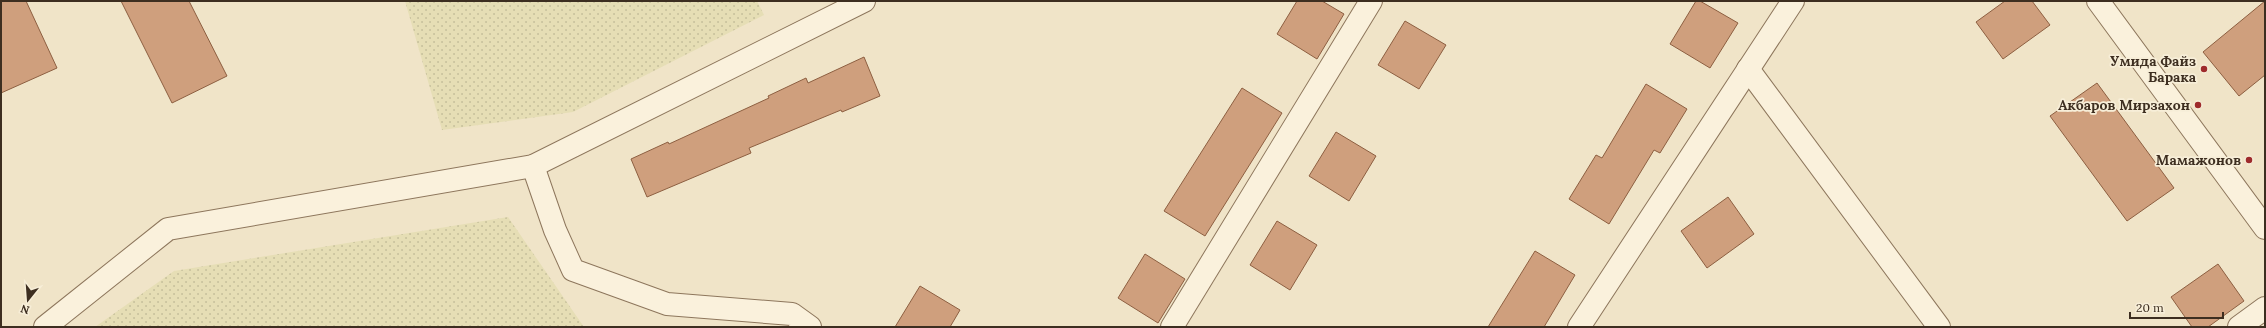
<svg xmlns="http://www.w3.org/2000/svg" width="2266" height="328" font-family="Lora,serif">
<style>
.farmland{fill:url(#farmland-dots)}
.building{fill:#cf9f7d;stroke:#8d5f41}
.lines{fill:none;stroke-linecap:round;stroke-linejoin:round}
.minor-casing{stroke:#8d765c;stroke-width:24}
.minor{stroke:#faf1dc;stroke-width:22}
.poi-dot{fill:#9e2a2b;stroke:#f7eed8;stroke-width:1.5}
.labels{text-anchor:middle;stroke-width:3.5;stroke-linejoin:round;paint-order:stroke}
.poi-label{font-size:14px;font-weight:bold;fill:#3d2e20;stroke:#f7eed8;text-anchor:end}
</style>
<defs>
<pattern id="farmland-dots" width="8" height="8" patternUnits="userSpaceOnUse"><rect width="8" height="8" fill="#e6deb5"/><path d="M2 2h.1M6 6h.1" fill="none" stroke="#c6bf9b" stroke-width="1.8" stroke-linecap="round"/></pattern>
</defs>
<rect width="100%" height="100%" fill="#f0e4c8"/>
<g class="farmland">
<path d="M 405,1 L 757,1 L 764,15 L 573,112 L 442,130 Z"/>
<path d="M 508,217 L 584,327 L 95,327 L 174,271 Z"/>
</g>
<g class="building">
<path d="M 1,1 L 26,1 L 57,68 L 1,93 Z"/>
<path d="M 121,1 L 189,1 L 227,76 L 172,103 Z"/>
<path d="M 1297,1 L 1322,1 L 1344,14 L 1317,59 L 1277,34 Z"/>
<path d="M 1696,1 L 1700,1 L 1738,23 L 1710,68 L 1670,44 Z"/>
<path d="M 2005,1 L 2032,1 L 2050,25 L 2003,59 L 1976,22 Z"/>
<path d="M 2265,1 L 2265,75 L 2239,96 L 2203,52 Z"/>
<path d="M 1405,21 L 1446,45 L 1419,89 L 1378,65 Z"/>
<path d="M 864,57 L 880,96 L 842,112 L 841,110 L 749,148 L 751,153 L 647,197 L 631,159 L 668,142 L 669,144 L 769,98 L 768,96 L 806,78 L 808,83 Z"/>
<path d="M 2097,83 L 2174,188 L 2127,221 L 2050,116 Z"/>
<path d="M 1646,84 L 1687,109 L 1660,153 L 1654,150 L 1609,224 L 1569,199 L 1596,155 L 1602,158 Z"/>
<path d="M 1242,88 L 1282,113 L 1205,236 L 1164,211 Z"/>
<path d="M 1336,132 L 1376,156 L 1349,201 L 1309,176 Z"/>
<path d="M 1728,197 L 1754,234 L 1707,268 L 1681,231 Z"/>
<path d="M 1277,221 L 1317,245 L 1290,290 L 1250,265 Z"/>
<path d="M 1535,251 L 1575,275 L 1544,327 L 1488,327 Z"/>
<path d="M 1145,254 L 1185,279 L 1158,323 L 1118,298 Z"/>
<path d="M 2218,264 L 2244,301 L 2208,327 L 2192,327 L 2171,297 Z"/>
<path d="M 920,286 L 960,310 L 950,327 L 895,327 Z"/>
</g>
<g class="lines">
<defs>
<g id="minor">
<path d="M 2098,1 L 2265,228"/>
<path d="M 1748,69 L 1939,327"/>
<path d="M 533,166 L 555,230 L 573,270 L 667,304 L 792,314 L 810,327"/>
<path d="M 45,327 L 168,229 L 533,166 L 864,1"/>
<path d="M 1172,327 L 1371,1"/>
<path d="M 1579,327 L 1793,1"/>
<path d="M 2239,327 L 2265,308"/>
</g>
</defs>
<use href="#minor" class="minor-casing"/>
<use href="#minor" class="minor"/>
</g>
<g class="poi-dot">
<circle cx="2204" cy="69" r="4"/>
<circle cx="2198" cy="105" r="4"/>
<circle cx="2249" cy="160" r="4"/>
</g>
<g class="labels">
<g class="poi-label">
<text x="2196" y="66">Умида Файз<tspan x="2196" dy="16">Барака</tspan></text>
<text x="2190" y="110">Акбаров Мирзахон</text>
<text x="2241" y="165">Мамажонов</text>
</g>
</g>
<rect width="2266" height="328" fill="none" stroke="#3d2e20" stroke-width="4"/>
<g transform="translate(28 300) rotate(197)" stroke="#f7eed8" stroke-width="3" paint-order="stroke">
<path d="M0-3L7 15L0 10L-7 15Z" fill="#3d2e20"/>
<text y="-6" font-size="11" font-weight="bold" text-anchor="middle" fill="#3d2e20">N</text>
</g>
<path d="M2130 312v6h93v-6" fill="none" stroke="#3d2e20" stroke-width="2"/>
<text x="2136" y="312" font-size="12" fill="#3d2e20" stroke="#f7eed8" stroke-width="3" paint-order="stroke">20 m</text>
</svg>
